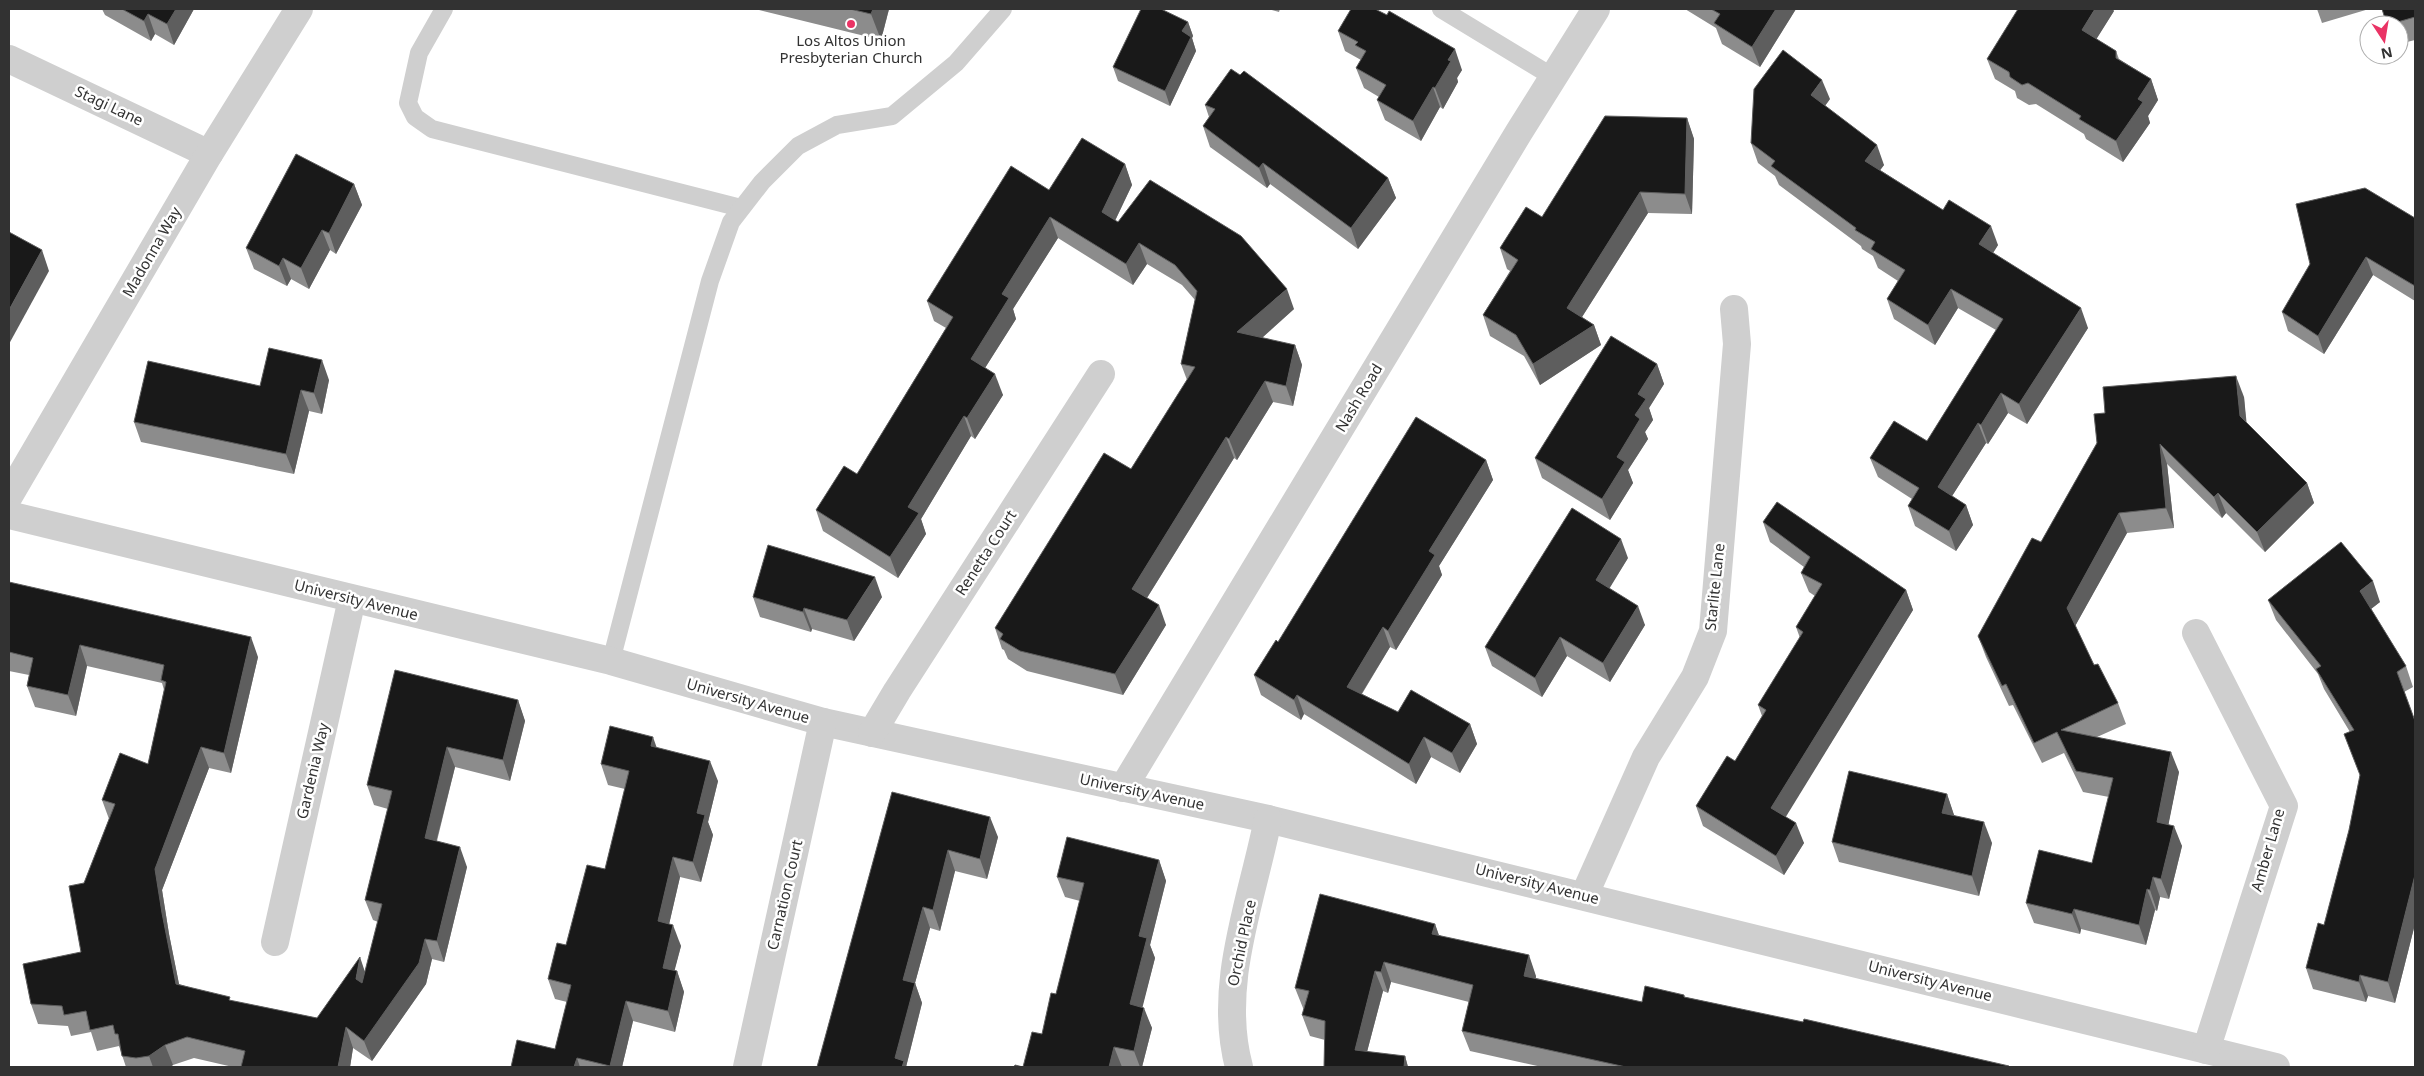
<svg xmlns="http://www.w3.org/2000/svg" width="2424" height="1076" font-family="'Noto Sans',sans-serif">
<style>
.lines{fill:none;stroke-linecap:round;stroke-linejoin:round}
.service{stroke:#cfcfcf;stroke-width:18}
.minor{stroke:#cfcfcf;stroke-width:28}
.wall{fill:#8c8c8c}
.shaded-wall{fill:#5e5e5e}
.building{fill:#191919;stroke:#5e5e5e}
.poi-dot{fill:#ea3365;stroke:#fff;stroke-width:2}
.labels{text-anchor:middle;stroke-width:5;stroke-linejoin:round;paint-order:stroke}
.poi-label{font-size:15px;fill:#323232;stroke:#fff}
.street-label{font-size:15px;fill:#323232;stroke:#fff}
</style>
<rect width="100%" height="100%" fill="#fff"/>
<g class="lines">
<g class="service">
<path d="M 444,9 L 419,53 L 408,103 L 415,117 L 432,129 L 741,208"/>
<path d="M 1441,9 L 1553,77"/>
<path d="M 611,661 L 710,281 L 731,222 L 762,182 L 798,146 L 837,125 L 892,116 L 956,63 L 1003,9"/>
</g>
<g class="minor">
<path d="M 9,59 L 209,154"/>
<path d="M 9,496 L 209,154 L 299,9"/>
<path d="M 9,515 L 611,661 L 823,722 L 1268,819 L 2276,1067"/>
<path d="M 2196,633 L 2284,806 L 2206,1050"/>
<path d="M 872,733 L 897,691 L 1101,374"/>
<path d="M 1123,788 L 1519,132 L 1596,9"/>
<path d="M 1584,896 L 1646,757 L 1695,677 L 1713,631 L 1737,344 L 1734,309"/>
<path d="M 275,942 L 352,599"/>
<path d="M 747,1067 L 823,722"/>
<path d="M 1239,1067 C 1217,985 1252,900 1268,819"/>
</g>
</g>
<g class="wall">
<path d="M 102,9 L 194,9 L 174,45 L 155,34 L 151,41 L 105,15 Z"/>
<path d="M 755,9 L 889,9 L 881,40 Z"/>
<path d="M 1268,9 L 1280,9 L 1279,12 Z"/>
<path d="M 1685,9 L 1796,9 L 1760,67 L 1722,44 L 1716,28 Z"/>
<path d="M 2317,9 L 2369,9 L 2322,23 Z"/>
<path d="M 2415,9 L 2415,40 L 2399,44 L 2399,25 L 2387,25 Z"/>
<path d="M 2114,11 L 2096,39 L 2116,51 L 2119,59 L 2151,79 L 2158,100 L 2148,116 L 2150,123 L 2123,162 L 2086,139 L 2084,134 L 2036,104 L 2029,105 L 2017,98 L 2015,91 L 1995,79 L 1987,59 Z"/>
<path d="M 1188,22 L 1193,36 L 1192,38 L 1196,51 L 1170,106 L 1118,81 L 1113,67 Z"/>
<path d="M 1338,31 L 1462,70 L 1457,78 L 1458,82 L 1443,109 L 1440,107 L 1421,141 L 1385,120 L 1377,100 L 1379,97 L 1364,88 L 1356,68 L 1361,60 L 1345,51 Z"/>
<path d="M 1240,75 L 1388,178 L 1396,198 L 1358,249 L 1270,184 L 1267,188 L 1210,147 L 1203,126 L 1209,117 L 1205,105 Z"/>
<path d="M 1830,99 L 1825,106 L 1884,165 L 1880,170 L 1998,245 L 1993,253 L 2088,328 L 2027,424 L 2008,413 L 1988,444 L 1986,443 L 1952,496 L 1966,505 L 1973,525 L 1956,551 L 1915,526 L 1908,506 L 1912,499 L 1878,477 L 1870,458 L 1927,441 L 1996,330 L 1958,308 L 1935,345 L 1894,319 L 1887,299 L 1898,281 L 1878,268 L 1873,256 L 1862,249 L 1861,246 L 1779,185 L 1775,176 L 1758,163 L 1751,143 Z"/>
<path d="M 1687,118 L 1694,139 L 1692,214 L 1648,213 L 1582,317 L 1594,325 L 1601,345 L 1540,385 L 1524,356 L 1490,336 L 1483,315 L 1510,271 L 1507,269 L 1500,248 Z"/>
<path d="M 1125,164 L 1132,185 L 1115,221 L 1294,309 L 1262,338 L 1295,345 L 1302,365 L 1293,406 L 1273,402 L 1237,460 L 1234,458 L 1147,598 L 1166,625 L 1123,695 L 1027,671 L 1008,659 L 1004,650 L 1002,649 L 995,628 L 1131,469 L 1187,380 L 1181,364 L 1195,300 L 1182,285 L 1147,264 L 1133,285 L 1058,238 L 1013,309 L 1016,319 L 985,368 L 1003,395 L 975,439 L 971,436 L 921,519 L 926,534 L 898,578 L 823,531 L 816,510 L 857,474 L 946,328 L 934,321 L 927,301 L 1049,190 Z"/>
<path d="M 354,184 L 362,205 L 336,254 L 330,250 L 309,289 L 291,279 L 287,286 L 254,269 L 246,248 Z"/>
<path d="M 2415,218 L 2415,301 L 2373,275 L 2324,354 L 2288,331 L 2282,312 Z"/>
<path d="M 1657,364 L 1664,384 L 1649,408 L 1653,420 L 1645,432 L 1648,439 L 1628,470 L 1633,483 L 1610,520 L 1542,478 L 1535,458 Z"/>
<path d="M 329,380 L 322,414 L 309,411 L 294,474 L 141,442 L 134,422 L 260,386 Z"/>
<path d="M 2244,397 L 2246,423 L 2307,483 L 2314,503 L 2265,552 L 2226,513 L 2222,518 L 2167,464 L 2174,528 L 2127,533 L 2075,626 L 2094,665 L 2118,703 L 2126,724 L 2097,737 L 2179,772 L 2168,825 L 2182,846 L 2169,899 L 2160,897 L 2157,911 L 2155,910 L 2146,945 L 2081,929 L 2080,934 L 2034,923 L 2026,903 L 2092,863 L 2109,797 L 2083,792 L 2064,753 L 2042,763 L 2013,705 L 2009,706 L 1986,657 L 1978,636 L 2041,542 L 2097,443 L 2105,413 Z"/>
<path d="M 1486,460 L 1493,480 L 1439,566 L 1442,575 L 1396,650 L 1390,647 L 1362,694 L 1398,712 L 1470,724 L 1477,744 L 1460,773 L 1431,757 L 1416,784 L 1304,714 L 1301,720 L 1261,695 L 1254,675 L 1278,642 Z"/>
<path d="M 1763,522 L 1906,590 L 1913,610 L 1785,817 L 1804,843 L 1784,875 L 1703,826 L 1696,806 L 1735,761 L 1762,716 L 1758,705 L 1800,638 L 1796,627 L 1815,596 L 1809,592 L 1801,573 L 1804,567 L 1770,542 Z"/>
<path d="M 1628,558 L 1609,588 L 1645,625 L 1610,682 L 1567,656 L 1542,697 L 1492,666 L 1485,647 Z"/>
<path d="M 9,582 L 258,657 L 231,773 L 209,768 L 162,890 L 169,934 L 179,984 L 232,1001 L 317,1018 L 365,971 L 378,922 L 373,920 L 365,900 L 388,809 L 374,805 L 367,785 L 518,700 L 525,721 L 510,781 L 455,767 L 437,841 L 467,867 L 444,962 L 432,959 L 426,984 L 372,1061 L 353,1048 L 350,1067 L 233,1067 L 194,1058 L 173,1065 L 170,1067 L 126,1067 L 119,1046 L 97,1051 L 91,1032 L 71,1036 L 68,1026 L 38,1024 L 31,1004 L 81,952 L 84,883 L 109,819 L 102,800 L 148,764 L 164,690 L 162,683 L 87,666 L 76,716 L 35,707 L 27,686 L 29,675 L 9,671 Z"/>
<path d="M 753,597 L 882,597 L 854,641 L 812,629 L 811,632 L 760,617 Z"/>
<path d="M 2268,600 L 2380,602 L 2371,609 L 2406,666 L 2413,687 L 2404,692 L 2415,721 L 2415,924 L 2395,1003 L 2368,996 L 2366,1002 L 2313,989 L 2306,968 L 2324,925 L 2349,830 L 2360,775 L 2350,732 L 2324,689 L 2318,674 L 2276,620 Z"/>
<path d="M 657,748 L 718,781 L 708,822 L 713,835 L 701,882 L 680,877 L 669,924 L 681,946 L 674,971 L 677,971 L 684,992 L 675,1032 L 633,1021 L 622,1067 L 511,1067 L 555,1049 L 567,1002 L 555,999 L 548,979 L 605,869 L 625,789 L 608,785 L 601,764 Z"/>
<path d="M 892,792 L 998,837 L 987,879 L 955,871 L 940,931 L 930,928 L 915,983 L 922,1003 L 906,1067 L 817,1067 Z"/>
<path d="M 1947,794 L 1954,815 L 1992,843 L 1979,896 L 1839,862 L 1832,842 Z"/>
<path d="M 1159,860 L 1166,881 L 1150,945 L 1155,958 L 1142,1007 L 1152,1028 L 1142,1067 L 1014,1067 L 1023,1067 L 1042,1034 L 1056,994 L 1080,901 L 1065,897 L 1057,877 Z"/>
<path d="M 1435,924 L 1439,935 L 1536,976 L 1536,978 L 1642,1002 L 1684,995 L 1685,997 L 2009,1067 L 1542,1067 L 1470,1051 L 1462,1031 L 1469,1002 L 1391,982 L 1388,993 L 1383,991 L 1367,1052 L 1405,1056 L 1408,1067 L 1324,1067 L 1325,1040 L 1310,1036 L 1302,1015 L 1304,1009 L 1303,1008 L 1295,988 Z"/>
</g>
<g class="shaded-wall">
<path d="M 175,9 L 194,9 L 174,45 L 167,24 Z"/>
<path d="M 873,9 L 889,9 L 881,40 L 871,14 Z"/>
<path d="M 1776,9 L 1796,9 L 1760,67 L 1752,47 Z"/>
<path d="M 2095,9 L 2113,9 L 2114,11 L 2089,51 L 2082,30 Z"/>
<path d="M 148,14 L 155,34 L 151,41 L 144,21 Z"/>
<path d="M 1188,22 L 1193,36 L 1192,38 L 1196,51 L 1170,106 L 1165,91 L 1182,31 Z"/>
<path d="M 1455,49 L 1462,70 L 1457,78 L 1458,82 L 1443,109 L 1435,88 L 1448,60 Z"/>
<path d="M 2151,79 L 2158,100 L 2148,116 L 2150,123 L 2123,162 L 2116,141 L 2138,99 Z"/>
<path d="M 1822,80 L 1830,99 L 1818,115 L 1811,95 Z"/>
<path d="M 1433,87 L 1440,107 L 1421,141 L 1413,121 Z"/>
<path d="M 1687,118 L 1694,139 L 1692,214 L 1685,194 Z"/>
<path d="M 1877,145 L 1884,165 L 1872,181 L 1865,161 Z"/>
<path d="M 1263,163 L 1270,184 L 1267,188 L 1259,168 Z"/>
<path d="M 1125,164 L 1132,185 L 1109,233 L 1102,212 Z"/>
<path d="M 1388,178 L 1396,198 L 1358,249 L 1351,228 Z"/>
<path d="M 354,184 L 362,205 L 336,254 L 329,233 Z"/>
<path d="M 1640,192 L 1648,213 L 1575,328 L 1567,308 Z"/>
<path d="M 1050,217 L 1058,238 L 1013,309 L 1016,319 L 978,379 L 971,359 L 1002,294 Z"/>
<path d="M 1991,226 L 1998,245 L 1986,264 L 1979,244 Z"/>
<path d="M 322,230 L 330,250 L 309,289 L 301,268 Z"/>
<path d="M 1139,243 L 1147,264 L 1133,285 L 1126,264 Z"/>
<path d="M 42,250 L 49,271 L 9,344 L 9,310 Z"/>
<path d="M 2366,257 L 2373,275 L 2324,354 L 2318,336 Z"/>
<path d="M 283,258 L 291,279 L 287,286 L 279,266 Z"/>
<path d="M 1287,289 L 1294,309 L 1245,353 L 1237,332 Z"/>
<path d="M 1951,289 L 1958,308 L 1935,345 L 1928,325 Z"/>
<path d="M 2081,308 L 2088,328 L 2027,424 L 2019,404 Z"/>
<path d="M 1594,325 L 1601,345 L 1540,385 L 1533,364 Z"/>
<path d="M 1295,345 L 1302,365 L 1293,406 L 1286,386 Z"/>
<path d="M 322,360 L 329,380 L 322,414 L 314,393 Z"/>
<path d="M 1657,364 L 1664,384 L 1649,408 L 1653,420 L 1645,432 L 1648,439 L 1628,470 L 1633,483 L 1610,520 L 1602,499 L 1617,457 L 1635,415 L 1638,394 Z"/>
<path d="M 995,374 L 1003,395 L 975,439 L 967,418 Z"/>
<path d="M 2236,376 L 2244,397 L 2248,437 L 2240,416 Z"/>
<path d="M 1265,381 L 1273,402 L 1237,460 L 1229,439 Z"/>
<path d="M 301,390 L 309,411 L 294,474 L 286,454 Z"/>
<path d="M 2001,393 L 2008,413 L 1988,444 L 1981,425 Z"/>
<path d="M 964,416 L 971,436 L 921,519 L 926,534 L 898,578 L 890,557 L 908,507 Z"/>
<path d="M 1978,423 L 1986,443 L 1945,507 L 1938,487 Z"/>
<path d="M 1226,437 L 1234,458 L 1140,609 L 1132,589 Z"/>
<path d="M 2160,444 L 2167,464 L 2174,528 L 2166,508 Z"/>
<path d="M 1486,460 L 1493,480 L 1439,566 L 1442,575 L 1396,650 L 1388,631 L 1429,551 Z"/>
<path d="M 2307,483 L 2314,503 L 2265,552 L 2257,532 Z"/>
<path d="M 2218,493 L 2226,513 L 2222,518 L 2214,497 Z"/>
<path d="M 1966,505 L 1973,525 L 1956,551 L 1949,531 Z"/>
<path d="M 2119,513 L 2127,533 L 2074,628 L 2067,608 Z"/>
<path d="M 1621,539 L 1628,558 L 1603,599 L 1596,580 Z"/>
<path d="M 875,577 L 882,597 L 854,641 L 847,620 Z"/>
<path d="M 2373,581 L 2380,602 L 2367,612 L 2360,591 Z"/>
<path d="M 1906,590 L 1913,610 L 1779,828 L 1771,808 Z"/>
<path d="M 1159,605 L 1166,625 L 1123,695 L 1115,674 Z"/>
<path d="M 1638,606 L 1645,625 L 1610,682 L 1603,663 Z"/>
<path d="M 804,608 L 812,629 L 811,632 L 803,612 Z"/>
<path d="M 1383,627 L 1390,647 L 1354,706 L 1347,687 Z"/>
<path d="M 251,637 L 258,657 L 231,773 L 224,753 Z"/>
<path d="M 1560,637 L 1567,656 L 1542,697 L 1535,678 Z"/>
<path d="M 80,645 L 87,666 L 76,716 L 68,695 Z"/>
<path d="M 1297,695 L 1304,714 L 1301,720 L 1294,700 Z"/>
<path d="M 518,700 L 525,721 L 510,781 L 503,760 Z"/>
<path d="M 1470,724 L 1477,744 L 1460,773 L 1452,753 Z"/>
<path d="M 653,737 L 660,757 L 651,746 Z"/>
<path d="M 1424,737 L 1431,757 L 1416,784 L 1409,764 Z"/>
<path d="M 201,747 L 209,768 L 162,890 L 169,934 L 183,1004 L 176,984 L 162,913 L 155,869 Z"/>
<path d="M 447,747 L 455,767 L 432,858 L 425,838 Z"/>
<path d="M 2171,752 L 2179,772 L 2165,842 L 2157,822 Z"/>
<path d="M 710,761 L 718,781 L 708,822 L 713,835 L 701,882 L 693,862 L 697,813 Z"/>
<path d="M 1947,794 L 1954,815 L 1950,833 L 1942,813 Z"/>
<path d="M 990,817 L 998,837 L 987,879 L 980,859 Z"/>
<path d="M 1984,822 L 1992,843 L 1979,896 L 1972,876 Z"/>
<path d="M 1796,823 L 1804,843 L 1784,875 L 1776,856 Z"/>
<path d="M 2174,826 L 2182,846 L 2169,899 L 2161,879 Z"/>
<path d="M 460,847 L 467,867 L 444,962 L 437,941 Z"/>
<path d="M 948,850 L 955,871 L 940,931 L 933,910 Z"/>
<path d="M 673,857 L 680,877 L 665,942 L 658,921 Z"/>
<path d="M 1159,860 L 1166,881 L 1150,945 L 1155,958 L 1138,1025 L 1130,1004 L 1139,936 Z"/>
<path d="M 2415,875 L 2415,924 L 2395,1003 L 2388,982 Z"/>
<path d="M 2153,877 L 2160,897 L 2157,911 L 2150,890 Z"/>
<path d="M 2147,889 L 2155,910 L 2146,945 L 2139,925 Z"/>
<path d="M 923,907 L 930,928 L 915,983 L 922,1003 L 906,1067 L 899,1067 L 895,1058 L 903,980 Z"/>
<path d="M 2074,909 L 2081,929 L 2080,934 L 2072,914 Z"/>
<path d="M 1435,924 L 1442,945 L 1432,934 Z"/>
<path d="M 673,925 L 681,946 L 670,988 L 663,968 Z"/>
<path d="M 425,939 L 432,959 L 426,984 L 372,1061 L 364,1041 Z"/>
<path d="M 1529,955 L 1536,976 L 1532,996 L 1524,976 Z"/>
<path d="M 360,957 L 367,978 L 363,999 L 356,979 Z"/>
<path d="M 1384,962 L 1391,982 L 1388,993 L 1381,972 Z"/>
<path d="M 677,971 L 684,992 L 675,1032 L 668,1011 Z"/>
<path d="M 1375,971 L 1383,991 L 1363,1067 L 1355,1050 Z"/>
<path d="M 2360,975 L 2368,996 L 2366,1002 L 2359,982 Z"/>
<path d="M 626,1001 L 633,1021 L 622,1067 L 610,1067 L 610,1066 Z"/>
<path d="M 1144,1008 L 1152,1028 L 1142,1067 L 1140,1067 L 1134,1051 Z"/>
<path d="M 346,1027 L 353,1048 L 350,1067 L 338,1067 Z"/>
<path d="M 165,1045 L 173,1065 L 170,1067 L 153,1067 L 149,1056 Z"/>
<path d="M 1114,1047 L 1122,1067 L 1109,1067 Z"/>
<path d="M 1405,1056 L 1408,1067 L 1404,1067 Z"/>
<path d="M 577,1058 L 580,1067 L 574,1067 Z"/>
</g>
<g class="building">
<path d="M 122,9 L 176,9 L 167,24 L 148,14 L 144,21 Z"/>
<path d="M 850,9 L 873,9 L 871,14 Z"/>
<path d="M 1141,9 L 1161,9 L 1188,22 L 1182,31 L 1191,37 L 1165,91 L 1113,67 Z"/>
<path d="M 1351,9 L 1375,9 L 1387,15 L 1389,11 L 1455,49 L 1448,60 L 1451,61 L 1435,88 L 1433,87 L 1413,121 L 1377,100 L 1386,85 L 1356,68 L 1366,51 L 1355,45 L 1358,42 L 1338,31 Z"/>
<path d="M 1711,9 L 1776,9 L 1752,47 L 1714,23 L 1720,14 Z"/>
<path d="M 2018,9 L 2095,9 L 2082,30 L 2116,51 L 2116,58 L 2151,79 L 2138,99 L 2143,102 L 2116,141 L 2079,119 L 2081,116 L 2028,83 L 2022,85 L 2010,77 L 2009,72 L 1987,59 Z"/>
<path d="M 2382,9 L 2415,9 L 2415,17 L 2387,25 Z"/>
<path d="M 1783,50 L 1822,80 L 1811,95 L 1877,145 L 1865,161 L 1943,210 L 1949,200 L 1991,226 L 1979,244 L 2081,308 L 2019,404 L 2001,393 L 1981,425 L 1978,423 L 1938,487 L 1966,505 L 1949,531 L 1908,506 L 1919,488 L 1870,458 L 1894,421 L 1927,441 L 2003,319 L 1951,289 L 1928,325 L 1887,299 L 1905,270 L 1871,249 L 1875,242 L 1855,230 L 1856,228 L 1771,166 L 1775,161 L 1751,143 L 1754,89 Z"/>
<path d="M 1231,69 L 1240,75 L 1244,71 L 1388,178 L 1351,228 L 1263,163 L 1259,168 L 1203,126 L 1215,109 L 1205,105 Z"/>
<path d="M 1605,116 L 1687,118 L 1685,194 L 1640,192 L 1567,308 L 1594,325 L 1533,364 L 1516,335 L 1483,315 L 1518,260 L 1500,248 L 1526,207 L 1542,217 Z"/>
<path d="M 1082,138 L 1125,164 L 1102,212 L 1118,222 L 1150,180 L 1241,236 L 1287,289 L 1237,332 L 1295,345 L 1286,386 L 1265,381 L 1229,439 L 1226,437 L 1132,589 L 1159,605 L 1115,674 L 1020,651 L 1000,639 L 1003,634 L 995,628 L 1104,453 L 1131,469 L 1195,367 L 1181,364 L 1197,291 L 1175,265 L 1139,243 L 1126,264 L 1050,217 L 1002,294 L 1009,298 L 971,359 L 995,374 L 967,418 L 964,416 L 908,507 L 919,513 L 890,557 L 816,510 L 844,466 L 857,474 L 953,317 L 927,301 L 1011,166 L 1049,190 Z"/>
<path d="M 296,154 L 354,184 L 329,233 L 322,230 L 301,268 L 283,258 L 279,266 L 246,248 Z"/>
<path d="M 2365,188 L 2415,218 L 2415,286 L 2366,257 L 2318,336 L 2282,312 L 2310,264 L 2296,204 Z"/>
<path d="M 9,232 L 42,250 L 9,310 Z"/>
<path d="M 1611,336 L 1657,364 L 1638,394 L 1646,399 L 1635,415 L 1640,419 L 1617,457 L 1625,462 L 1602,499 L 1535,458 Z"/>
<path d="M 269,348 L 322,360 L 314,393 L 301,390 L 286,454 L 134,422 L 148,361 L 260,386 Z"/>
<path d="M 2236,376 L 2240,416 L 2307,483 L 2257,532 L 2218,493 L 2214,497 L 2160,444 L 2166,508 L 2119,513 L 2067,608 L 2094,665 L 2098,664 L 2118,703 L 2061,730 L 2171,752 L 2157,822 L 2174,826 L 2161,879 L 2153,877 L 2150,890 L 2147,889 L 2139,925 L 2074,909 L 2072,914 L 2026,903 L 2039,850 L 2092,863 L 2113,778 L 2076,771 L 2057,732 L 2034,743 L 2006,684 L 2002,686 L 1978,636 L 2032,538 L 2041,542 L 2097,443 L 2094,414 L 2105,413 L 2103,387 Z"/>
<path d="M 1416,417 L 1486,460 L 1429,551 L 1435,555 L 1388,631 L 1383,627 L 1347,687 L 1398,712 L 1411,690 L 1470,724 L 1452,753 L 1424,737 L 1409,764 L 1297,695 L 1294,700 L 1254,675 L 1276,640 L 1278,642 Z"/>
<path d="M 1777,502 L 1906,590 L 1771,808 L 1796,823 L 1776,856 L 1696,806 L 1727,756 L 1735,761 L 1766,710 L 1758,705 L 1803,632 L 1796,627 L 1822,584 L 1801,573 L 1810,557 L 1763,522 Z"/>
<path d="M 1572,508 L 1621,539 L 1596,580 L 1638,606 L 1603,663 L 1560,637 L 1535,678 L 1485,647 Z"/>
<path d="M 2341,542 L 2373,581 L 2360,591 L 2406,666 L 2397,672 L 2415,721 L 2415,875 L 2388,982 L 2360,975 L 2359,982 L 2306,968 L 2318,923 L 2324,925 L 2349,830 L 2360,775 L 2344,734 L 2354,730 L 2316,669 L 2321,666 L 2268,600 Z"/>
<path d="M 768,545 L 875,577 L 847,620 L 804,608 L 803,612 L 753,597 Z"/>
<path d="M 9,582 L 251,637 L 224,753 L 201,747 L 155,869 L 162,913 L 176,984 L 230,997 L 229,1000 L 317,1018 L 360,957 L 356,979 L 362,983 L 382,904 L 365,900 L 392,791 L 367,785 L 395,670 L 518,700 L 503,760 L 447,747 L 425,838 L 460,847 L 437,941 L 425,939 L 419,963 L 364,1041 L 346,1027 L 338,1067 L 241,1067 L 245,1051 L 187,1037 L 165,1045 L 149,1056 L 136,1058 L 122,1056 L 118,1034 L 115,1034 L 113,1025 L 90,1030 L 86,1011 L 64,1015 L 62,1006 L 31,1004 L 23,964 L 81,952 L 69,886 L 84,883 L 115,804 L 102,800 L 120,753 L 148,764 L 166,682 L 161,680 L 164,665 L 80,645 L 68,695 L 27,686 L 33,658 L 9,652 Z"/>
<path d="M 610,726 L 653,737 L 651,746 L 710,761 L 697,813 L 705,815 L 693,862 L 673,857 L 658,921 L 673,925 L 663,968 L 677,971 L 668,1011 L 626,1001 L 610,1066 L 577,1058 L 574,1067 L 511,1067 L 517,1040 L 555,1049 L 571,985 L 548,979 L 557,943 L 566,945 L 587,865 L 605,869 L 629,771 L 601,764 Z"/>
<path d="M 1849,771 L 1947,794 L 1942,813 L 1984,822 L 1972,876 L 1832,842 Z"/>
<path d="M 892,792 L 990,817 L 980,859 L 948,850 L 933,910 L 923,907 L 903,980 L 915,983 L 895,1058 L 904,1061 L 902,1067 L 817,1067 Z"/>
<path d="M 1067,837 L 1159,860 L 1139,936 L 1147,938 L 1130,1004 L 1144,1008 L 1134,1051 L 1114,1047 L 1109,1067 L 1014,1067 L 1015,1065 L 1023,1067 L 1032,1032 L 1042,1034 L 1051,993 L 1056,994 L 1084,883 L 1057,877 Z"/>
<path d="M 1320,894 L 1435,924 L 1432,934 L 1529,955 L 1524,976 L 1642,1002 L 1645,986 L 1684,995 L 1684,997 L 1803,1022 L 1804,1019 L 2009,1066 L 2008,1067 L 1626,1067 L 1462,1031 L 1473,985 L 1384,962 L 1381,972 L 1375,971 L 1355,1050 L 1405,1056 L 1404,1067 L 1324,1067 L 1325,1021 L 1302,1015 L 1309,991 L 1295,988 Z"/>
</g>
<circle class="poi-dot" cx="851" cy="24" r="5"/>
<g class="labels">
<g class="poi-label">
<text x="851" y="46">Los Altos Union<tspan x="851" dy="17">Presbyterian Church</tspan></text>
</g>
<g class="street-label">
<text transform="translate(109 106) rotate(25)" y="5">Stagi Lane</text>
<text transform="translate(152 252) rotate(-60)" y="5">Madonna Way</text>
<text transform="translate(1359 398) rotate(-59)" y="5">Nash Road</text>
<text transform="translate(986 553) rotate(-57)" y="5">Renetta Court</text>
<text transform="translate(1715 587) rotate(-84)" y="5">Starlite Lane</text>
<text transform="translate(356 600) rotate(14)" y="5">University Avenue</text>
<text transform="translate(748 701) rotate(16)" y="5">University Avenue</text>
<text transform="translate(313 771) rotate(-77)" y="5">Gardenia Way</text>
<text transform="translate(1142 792) rotate(12)" y="5">University Avenue</text>
<text transform="translate(2268 850) rotate(-74)" y="5">Amber Lane</text>
<text transform="translate(1537 884) rotate(14)" y="5">University Avenue</text>
<text transform="translate(785 895) rotate(-77)" y="5">Carnation Court</text>
<text transform="translate(1242 943) rotate(-78)" y="5">Orchid Place</text>
<text transform="translate(1930 981) rotate(14)" y="5">University Avenue</text>
</g>
</g>
<rect width="2424" height="1076" fill="none" stroke="#323232" stroke-width="20"/>
<g transform="translate(2384 40) rotate(168)"><circle r="24" fill="#ffffff" stroke="#adadad"/>
<path d="M0-4L9 19L0 12L-9 19Z" fill="#ea3365"/>
<text y="-8" font-size="14" font-weight="bold" text-anchor="middle" fill="#323232">N</text>
</g>
</svg>
